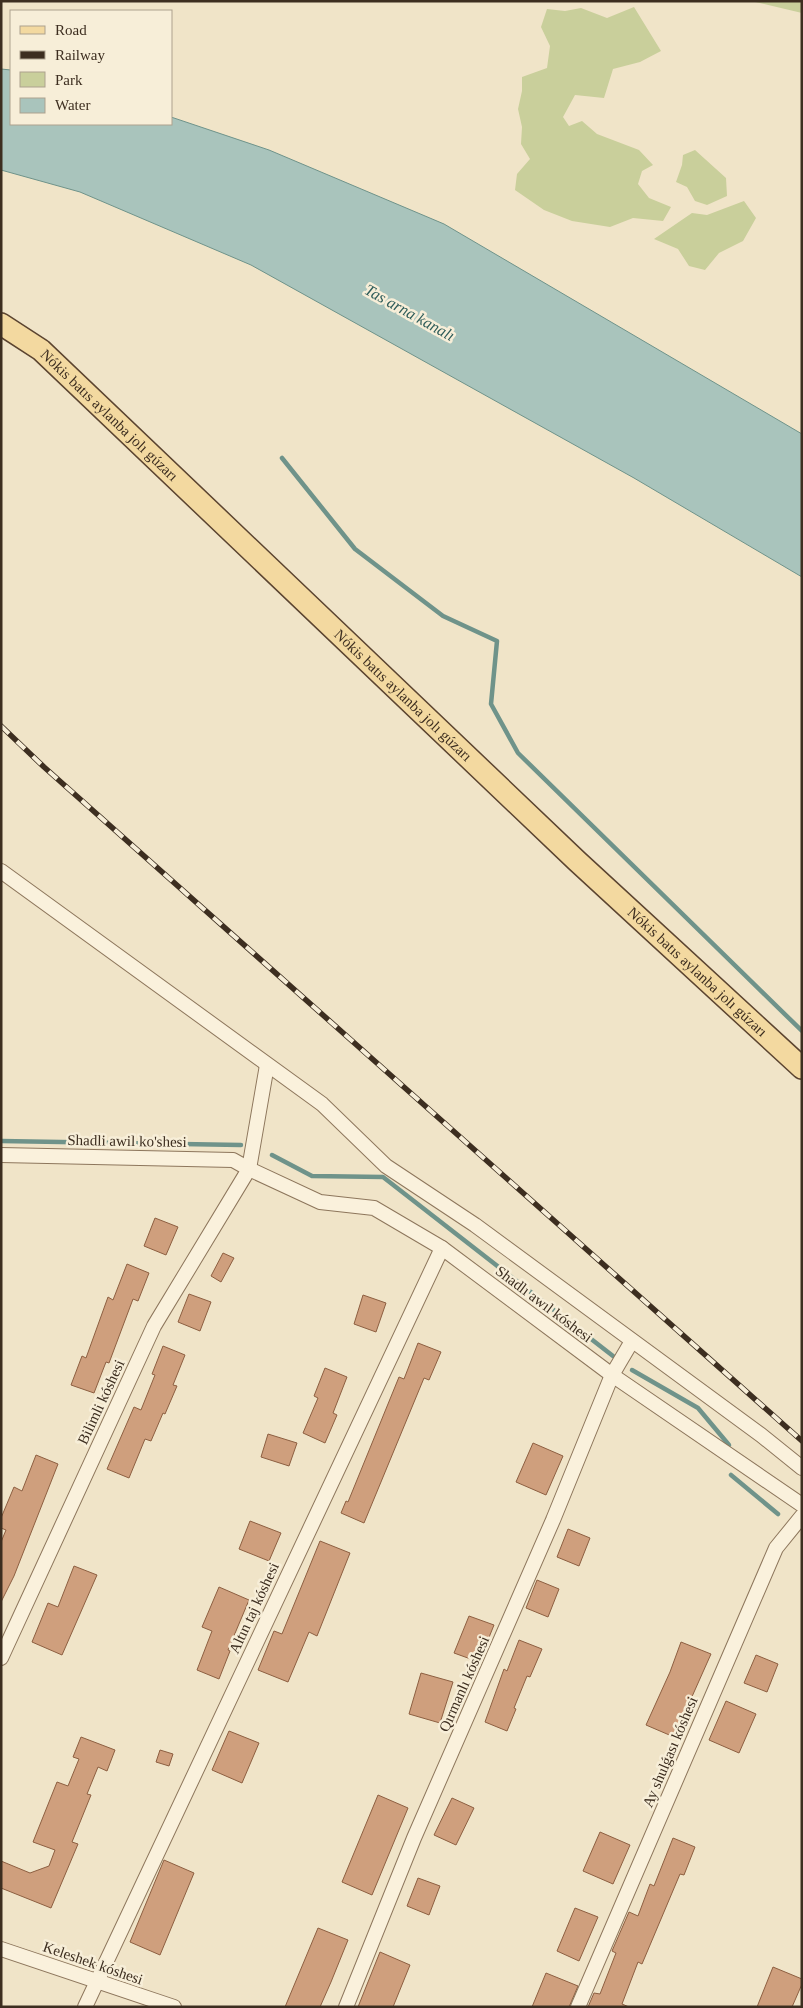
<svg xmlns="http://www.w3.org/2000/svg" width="803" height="2008" font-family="'Times New Roman',serif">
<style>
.green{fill:#c9cf9b}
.water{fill:#a9c4bc;stroke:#6f938a}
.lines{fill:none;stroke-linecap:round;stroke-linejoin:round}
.stream{stroke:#6f938a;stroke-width:4.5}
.building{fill:#cf9f7d;stroke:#8d5f41}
.street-casing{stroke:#8d765c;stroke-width:16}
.primary-casing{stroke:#5b4430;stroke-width:24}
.street{stroke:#faf1dc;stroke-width:14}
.primary{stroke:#f3d9a0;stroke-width:21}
.rail-casing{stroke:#3d2e20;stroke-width:5.5}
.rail{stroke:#f7eed8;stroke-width:4;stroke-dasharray:11;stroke-linecap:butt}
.labels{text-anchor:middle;stroke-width:5;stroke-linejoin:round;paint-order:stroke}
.street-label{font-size:15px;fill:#3d2e20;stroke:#f7eed8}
.water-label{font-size:16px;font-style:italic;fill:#2f5d5a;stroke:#f7eed8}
</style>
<rect width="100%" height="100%" fill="#f0e4c8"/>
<g class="green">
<path d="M 751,1 L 802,1 L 802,13 Z"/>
<path d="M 634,7 L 661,51 L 640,62 L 613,69 L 604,98 L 575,95 L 563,117 L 569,126 L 582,121 L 597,134 L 639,150 L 653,165 L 642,171 L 638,184 L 649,198 L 671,207 L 663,221 L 633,218 L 610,227 L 572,221 L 544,210 L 515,190 L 517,174 L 530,159 L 521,144 L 522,127 L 518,109 L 522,91 L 522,77 L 547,68 L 550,46 L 541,27 L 547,9 L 565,11 L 581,8 L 607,18 Z"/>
<path d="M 695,150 L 726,178 L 727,196 L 707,205 L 695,201 L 687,187 L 676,182 L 682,165 L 683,155 Z"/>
<path d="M 744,201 L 756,218 L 743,241 L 719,253 L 705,270 L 689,266 L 678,249 L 654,239 L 692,213 L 707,215 Z"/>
</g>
<path class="water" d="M 1,69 L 11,70 L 11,124 L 171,124 L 171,117 L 269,150 L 444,224 L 802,434 L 802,577 L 634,478 L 251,265 L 80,192 L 1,170 Z"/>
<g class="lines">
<g class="stream">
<path d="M 282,458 L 355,549 L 443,616 L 497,641 L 491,704 L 518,753 L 802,1031"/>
<path d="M 1,1141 L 241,1145"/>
<path d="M 272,1155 L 312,1176 L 383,1177 L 613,1356"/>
<path d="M 632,1370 L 698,1408 L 729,1445"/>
<path d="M 731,1475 L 778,1514"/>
</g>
</g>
<g class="building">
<path d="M 155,1218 L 178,1227 L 166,1255 L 144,1246 Z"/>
<path d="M 223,1253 L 234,1258 L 221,1282 L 211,1276 Z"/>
<path d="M 127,1264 L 149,1273 L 138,1301 L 133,1299 L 109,1363 L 106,1362 L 94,1393 L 71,1385 L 82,1356 L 86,1358 L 108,1297 L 113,1300 Z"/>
<path d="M 189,1294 L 211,1302 L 200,1331 L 178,1322 Z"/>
<path d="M 363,1295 L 386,1303 L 376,1332 L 354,1324 Z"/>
<path d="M 418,1343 L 441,1352 L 429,1380 L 424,1378 L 364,1523 L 341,1513 L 346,1501 L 348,1502 L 399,1377 L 404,1379 Z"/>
<path d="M 163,1346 L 185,1355 L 173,1385 L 177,1386 L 165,1414 L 163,1413 L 151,1441 L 145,1439 L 129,1478 L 107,1469 L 134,1407 L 141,1410 L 155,1375 L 152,1374 Z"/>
<path d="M 325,1368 L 347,1377 L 333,1413 L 337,1415 L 325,1443 L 303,1433 L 318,1398 L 314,1396 Z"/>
<path d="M 268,1434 L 297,1443 L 289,1466 L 261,1457 Z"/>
<path d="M 533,1443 L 563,1456 L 546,1495 L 516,1482 Z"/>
<path d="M 36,1455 L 58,1464 L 14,1576 L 1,1602 L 1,1542 L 6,1530 L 1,1528 L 1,1518 L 14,1487 L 22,1491 Z"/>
<path d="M 250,1521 L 281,1533 L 269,1561 L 239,1549 Z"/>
<path d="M 568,1529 L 590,1538 L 579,1566 L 557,1557 Z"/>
<path d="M 320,1541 L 350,1553 L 317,1636 L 309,1632 L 288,1682 L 258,1670 L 274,1631 L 282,1634 Z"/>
<path d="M 74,1566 L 97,1575 L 62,1655 L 32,1642 L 48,1603 L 58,1607 Z"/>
<path d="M 537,1580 L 559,1589 L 548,1617 L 526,1608 Z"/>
<path d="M 219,1587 L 249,1600 L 228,1650 L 230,1651 L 219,1679 L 197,1670 L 212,1631 L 202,1627 Z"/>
<path d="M 469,1616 L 494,1625 L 479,1662 L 454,1653 Z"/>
<path d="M 519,1640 L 542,1649 L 530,1677 L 527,1676 L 514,1708 L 516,1709 L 507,1731 L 485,1722 L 504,1669 L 507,1671 Z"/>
<path d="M 681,1642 L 711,1654 L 674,1737 L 646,1725 L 670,1672 Z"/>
<path d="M 756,1655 L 778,1664 L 767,1692 L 744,1683 Z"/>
<path d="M 421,1673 L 453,1682 L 440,1723 L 409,1714 Z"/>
<path d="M 726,1701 L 756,1714 L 739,1753 L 709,1740 Z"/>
<path d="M 229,1731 L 259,1743 L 242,1783 L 212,1770 Z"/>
<path d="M 81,1737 L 115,1750 L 107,1771 L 98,1767 L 87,1794 L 91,1795 L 72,1842 L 78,1844 L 51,1908 L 1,1888 L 1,1861 L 30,1873 L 49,1866 L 55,1850 L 33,1842 L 57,1782 L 68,1786 L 79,1759 L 73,1757 Z"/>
<path d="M 160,1750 L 173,1754 L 169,1766 L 156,1762 Z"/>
<path d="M 378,1795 L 408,1808 L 372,1895 L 342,1882 Z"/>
<path d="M 452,1798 L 474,1808 L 456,1845 L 434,1835 Z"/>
<path d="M 600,1832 L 630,1845 L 613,1884 L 583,1871 Z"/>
<path d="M 673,1838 L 695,1847 L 684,1875 L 680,1874 L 642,1964 L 638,1962 L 622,2004 L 629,2007 L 588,2007 L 594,1993 L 600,1994 L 616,1953 L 612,1951 L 629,1912 L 638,1916 L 650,1884 L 654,1886 Z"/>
<path d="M 164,1860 L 194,1873 L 160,1955 L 130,1942 Z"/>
<path d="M 418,1878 L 440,1886 L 429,1915 L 407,1906 Z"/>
<path d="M 575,1908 L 598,1917 L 579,1961 L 557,1951 Z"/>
<path d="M 318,1928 L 348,1940 L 331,1982 L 320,2007 L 285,2007 Z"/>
<path d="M 380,1952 L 410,1965 L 393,2007 L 358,2007 Z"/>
<path d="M 773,1967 L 802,1979 L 802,1984 L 792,2007 L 757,2007 Z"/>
<path d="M 546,1973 L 578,1986 L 569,2007 L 532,2007 Z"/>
</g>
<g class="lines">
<defs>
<g id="street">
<path d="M 1,871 L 322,1104 L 386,1166 L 475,1225 L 761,1435 L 802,1468"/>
<path d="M 1,1155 L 233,1160 L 249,1169 L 320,1202 L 374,1208 L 442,1248 L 612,1375 L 802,1505"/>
<path d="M 1,1658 L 154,1326 L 249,1169 L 267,1065"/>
<path d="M 1,1949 L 174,2007"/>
<path d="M 85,2007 L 442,1248"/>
<path d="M 346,2007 L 414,1838 L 553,1520 L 612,1375 L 632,1341"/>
<path d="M 578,2007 L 776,1548 L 802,1516"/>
</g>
<g id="primary">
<path id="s1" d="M 1,324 L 41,350 L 577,861 L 802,1068"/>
</g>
</defs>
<use href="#street" class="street-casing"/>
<use href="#primary" class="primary-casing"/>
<use href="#street" class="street"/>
<use href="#primary" class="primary"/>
<defs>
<path id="rail" d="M 1,726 L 44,767 L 802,1441"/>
</defs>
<use href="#rail" class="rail-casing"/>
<use href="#rail" class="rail"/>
</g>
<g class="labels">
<g class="street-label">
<text dy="5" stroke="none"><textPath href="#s1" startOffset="142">Nókis batıs aylanba jolı gúzarı</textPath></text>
<text dy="5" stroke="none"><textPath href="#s1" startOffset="548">Nókis batıs aylanba jolı gúzarı</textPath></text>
<text dy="5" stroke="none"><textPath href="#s1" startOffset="952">Nókis batıs aylanba jolı gúzarı</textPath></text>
<text transform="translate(127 1141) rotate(1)" y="5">Shadli awil ko'shesi</text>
<text transform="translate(544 1304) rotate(37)" y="5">Shadlı awıl kóshesi</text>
<text transform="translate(101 1402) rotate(-65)" y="5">Bilimli kóshesi</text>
<text transform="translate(254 1608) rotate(-65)" y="5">Altın taj kóshesi</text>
<text transform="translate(464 1684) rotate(-66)" y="5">Qırmanlı kóshesi</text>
<text transform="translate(670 1752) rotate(-67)" y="5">Ay shulǵası kóshesi</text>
<text transform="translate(93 1963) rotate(19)" y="5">Keleshek kóshesi</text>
</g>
<g class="water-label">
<text transform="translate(410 312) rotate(29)" y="6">Tas arna kanalı</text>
</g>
</g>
<rect width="803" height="2008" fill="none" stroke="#3d2e20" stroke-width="5"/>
<rect x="10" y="10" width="162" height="115" fill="#f7eed8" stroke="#ada18e"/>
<rect x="20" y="26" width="25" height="8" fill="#f3d9a0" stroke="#ada18e"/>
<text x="55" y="35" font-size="15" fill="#3d2e20">Road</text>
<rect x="20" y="51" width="25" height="8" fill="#3d2e20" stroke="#ada18e"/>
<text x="55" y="60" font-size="15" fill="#3d2e20">Railway</text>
<rect x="20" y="72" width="25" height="15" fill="#c9cf9b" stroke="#ada18e"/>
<text x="55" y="85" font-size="15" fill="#3d2e20">Park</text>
<rect x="20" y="98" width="25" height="15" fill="#a9c4bc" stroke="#ada18e"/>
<text x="55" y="110" font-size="15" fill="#3d2e20">Water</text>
</svg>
